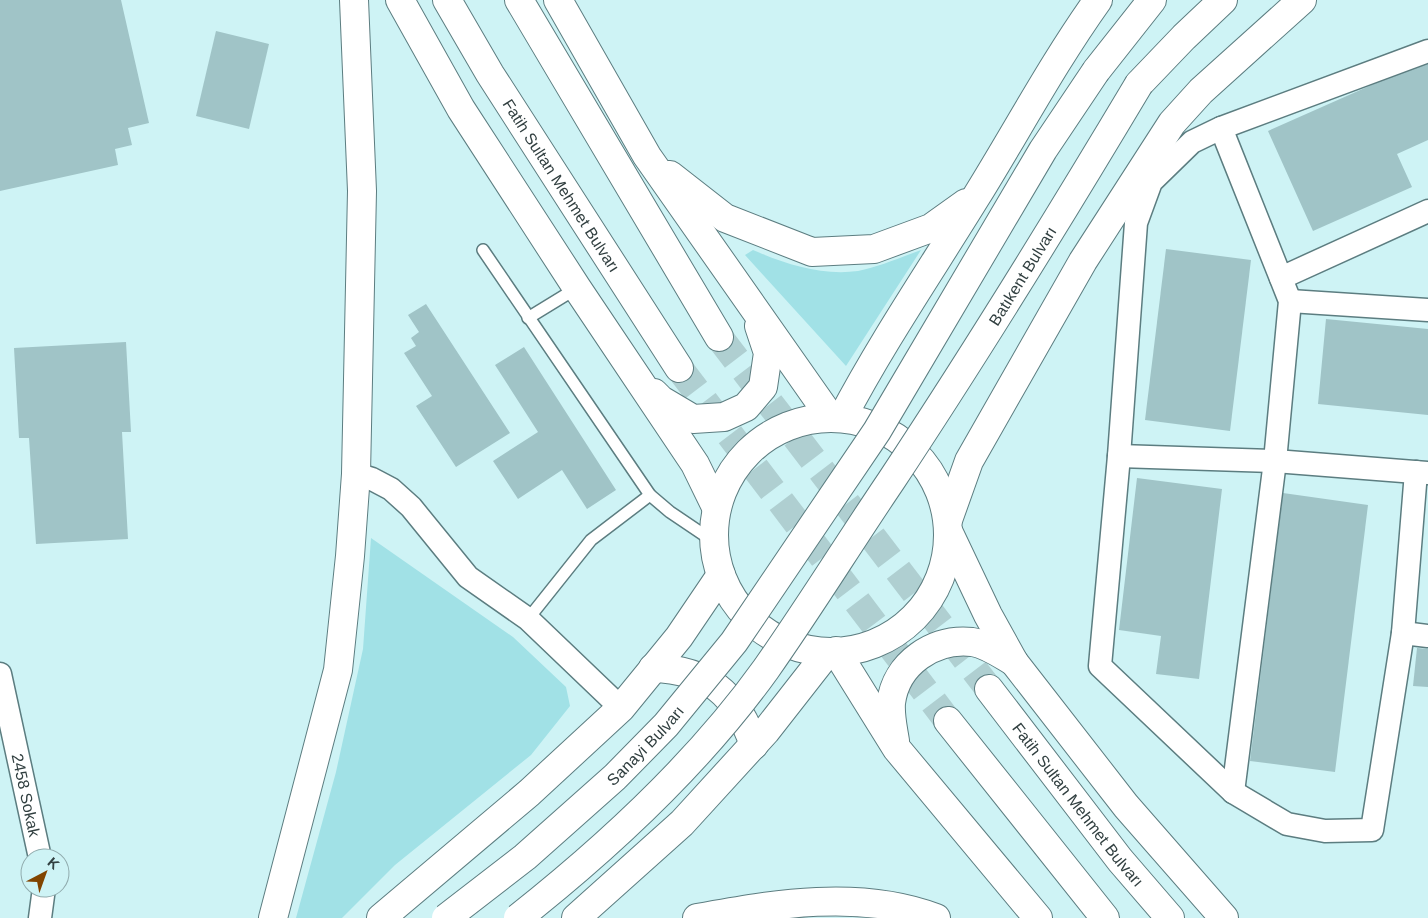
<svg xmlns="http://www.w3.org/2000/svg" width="1428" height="918" font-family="Arial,sans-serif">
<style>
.green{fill:#a1e1e6}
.building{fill:#a0c4c7}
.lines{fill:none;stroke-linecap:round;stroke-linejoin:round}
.highway-tunnel{stroke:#afcfd1;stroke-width:28;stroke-dasharray:28 14;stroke-linecap:butt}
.lane-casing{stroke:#5c7d80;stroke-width:14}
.street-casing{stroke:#5c7d80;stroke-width:25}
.primary-casing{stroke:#5c7d80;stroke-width:30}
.highway-casing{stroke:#5c7d80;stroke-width:30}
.lane{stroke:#fff;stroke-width:11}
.street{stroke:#fff;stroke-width:22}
.primary{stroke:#fff;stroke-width:28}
.highway{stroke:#fff;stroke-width:28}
.primary-bridge-casing{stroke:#5c7d80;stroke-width:30;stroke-linecap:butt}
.primary-bridge{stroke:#fff;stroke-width:28}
.labels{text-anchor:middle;stroke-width:4.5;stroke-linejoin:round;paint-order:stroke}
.street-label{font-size:16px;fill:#324041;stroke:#cef3f5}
</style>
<rect width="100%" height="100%" fill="#cef3f5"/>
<g class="green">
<path d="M 753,250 C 785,264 822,276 858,271 C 879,267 901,257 921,250 L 846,366 L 745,255 Z"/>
<path d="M 371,538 L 513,637 L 566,687 L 570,706 L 531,755 L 395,865 L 342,918 L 296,918 L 336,772 L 363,649 Z"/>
</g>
<g class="building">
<path d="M 0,0 L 121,0 L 149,123 L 128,128 L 132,145 L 115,149 L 118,165 L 0,191 Z"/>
<path d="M 216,31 L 269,44 L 249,129 L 196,116 Z"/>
<path d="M 1428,60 L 1428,140 L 1397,154 L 1412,187 L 1313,231 L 1268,131 Z"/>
<path d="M 1166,249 L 1251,260 L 1230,431 L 1145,420 Z"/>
<path d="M 426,304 L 510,433 L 456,467 L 416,406 L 432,396 L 404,353 L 416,346 L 411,338 L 419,332 L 408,315 Z"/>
<path d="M 1326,319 L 1428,329 L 1428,415 L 1318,404 Z"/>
<path d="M 126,342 L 131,432 L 122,432 L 128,539 L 36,544 L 29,438 L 19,438 L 14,348 Z"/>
<path d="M 524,347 L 616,490 L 587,509 L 562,470 L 518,499 L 493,461 L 538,432 L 495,365 Z"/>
<path d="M 1137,478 L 1222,489 L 1199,679 L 1156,674 L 1161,636 L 1119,630 Z"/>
<path d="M 1283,493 L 1368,505 L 1335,772 L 1250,761 Z"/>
<path d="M 1417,648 L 1428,649 L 1428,687 L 1413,686 Z"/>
</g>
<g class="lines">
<g class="highway-tunnel">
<path d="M 719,337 L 989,689"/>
<path d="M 679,368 L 948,721"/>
</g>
<defs>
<g id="lane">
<path d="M 483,250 L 650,495 L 670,512 L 713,541"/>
<path d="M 528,318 L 577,288"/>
<path d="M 528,619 L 591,540 L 650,495"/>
</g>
<g id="street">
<path d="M 1221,128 L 1290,301 L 1275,461 L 1233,792"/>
<path d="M 1281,278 L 1428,211"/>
<path d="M 1290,301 L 1428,310"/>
<path d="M 1119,456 L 1275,461 L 1428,473"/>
<path d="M 1416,472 L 1403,633 L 1372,830 L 1325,831 L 1287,824 L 1233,792 L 1100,666 L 1119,456 L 1136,223 L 1151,182 L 1192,142 L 1221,128 L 1428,51"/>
<path d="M 356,474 L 372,479 L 391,489 L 411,507 L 468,577 L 528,619 L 621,708"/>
<path d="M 1403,633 L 1428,636"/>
<path id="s1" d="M 0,674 L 40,858"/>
<path d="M 40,918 L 44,888"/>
</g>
<g id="primary">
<path d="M 1096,71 L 1152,0"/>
<path d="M 1139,84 L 1184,37 L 1223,0"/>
</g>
<g id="highway">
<path d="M 400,0 L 461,109 L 577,288 L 695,464 L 716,507"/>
<path id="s2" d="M 447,0 L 490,74 L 679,368"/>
<path d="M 519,0 L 719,337"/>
<path d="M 558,0 L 647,156 L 831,418"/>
<path d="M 670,175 L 725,218 L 812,252 L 874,249 L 931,228 L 966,203"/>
<path d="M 654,393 L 661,400 L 693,419 L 724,417 L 746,407 L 763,387 L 768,353 L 759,326"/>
<path d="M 842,418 C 882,342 931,270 976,197 C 1017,131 1053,63 1098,0"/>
<circle cx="831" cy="535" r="117"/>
<path d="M 948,520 L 969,461 L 1083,261 L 1172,123 L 1201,91 L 1302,0"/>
<path d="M 949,533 L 988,615 L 1014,662 L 1126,806 L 1224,918"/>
<path d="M 836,651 L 897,749 L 1038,918"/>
<path d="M 653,668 C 708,670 736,693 754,745"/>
<path id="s3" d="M 989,689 L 1120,860 L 1170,918"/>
<path d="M 948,721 L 1105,918"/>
<path d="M 895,741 C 893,728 890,716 891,703 C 896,663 934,638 972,642 C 987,644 1002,655 1014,662"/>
<path d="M 273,918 L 338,670 L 350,556 L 356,474 L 362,191 L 354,0"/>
<path d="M 381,918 L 529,793 L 621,708 L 679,637 L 721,575"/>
<path d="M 576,918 L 682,823 L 766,731 L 827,653"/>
<path d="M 697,918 C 774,904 860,889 936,918"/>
</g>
</defs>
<use href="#lane" class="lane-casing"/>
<use href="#street" class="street-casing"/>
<use href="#primary" class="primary-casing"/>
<use href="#highway" class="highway-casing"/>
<use href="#lane" class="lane"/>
<use href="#street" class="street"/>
<use href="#primary" class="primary"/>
<use href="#highway" class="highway"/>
<defs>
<g id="primary-bridge">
<path id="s4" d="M 446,918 L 525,857 L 615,777 L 666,725 L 734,642 L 877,431 L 1043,150 L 1096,71"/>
<path id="s5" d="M 518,918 C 609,846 698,764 766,669 C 809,608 849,543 891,481 C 977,351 1059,218 1139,84"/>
</g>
</defs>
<use href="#primary-bridge" class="primary-bridge-casing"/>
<use href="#primary-bridge" class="primary-bridge"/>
</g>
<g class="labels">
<g class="street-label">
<text dy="6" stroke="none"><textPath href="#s2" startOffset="218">Fatih Sultan Mehmet Bulvarı</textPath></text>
<text dy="6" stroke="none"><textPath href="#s5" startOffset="822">Batıkent Bulvarı</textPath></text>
<text dy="6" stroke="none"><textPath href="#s4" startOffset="264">Sanayi Bulvarı</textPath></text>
<text dy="6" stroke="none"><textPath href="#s1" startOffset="124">2458 Sokak</textPath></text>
<text dy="6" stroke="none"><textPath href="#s3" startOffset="146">Fatih Sultan Mehmet Bulvarı</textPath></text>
</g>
</g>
<g transform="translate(45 873) rotate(41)"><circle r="24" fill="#cef3f5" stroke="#90abad"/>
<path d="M0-4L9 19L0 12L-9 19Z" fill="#814400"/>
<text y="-8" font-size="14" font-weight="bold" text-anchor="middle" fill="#324041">K</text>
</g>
</svg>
